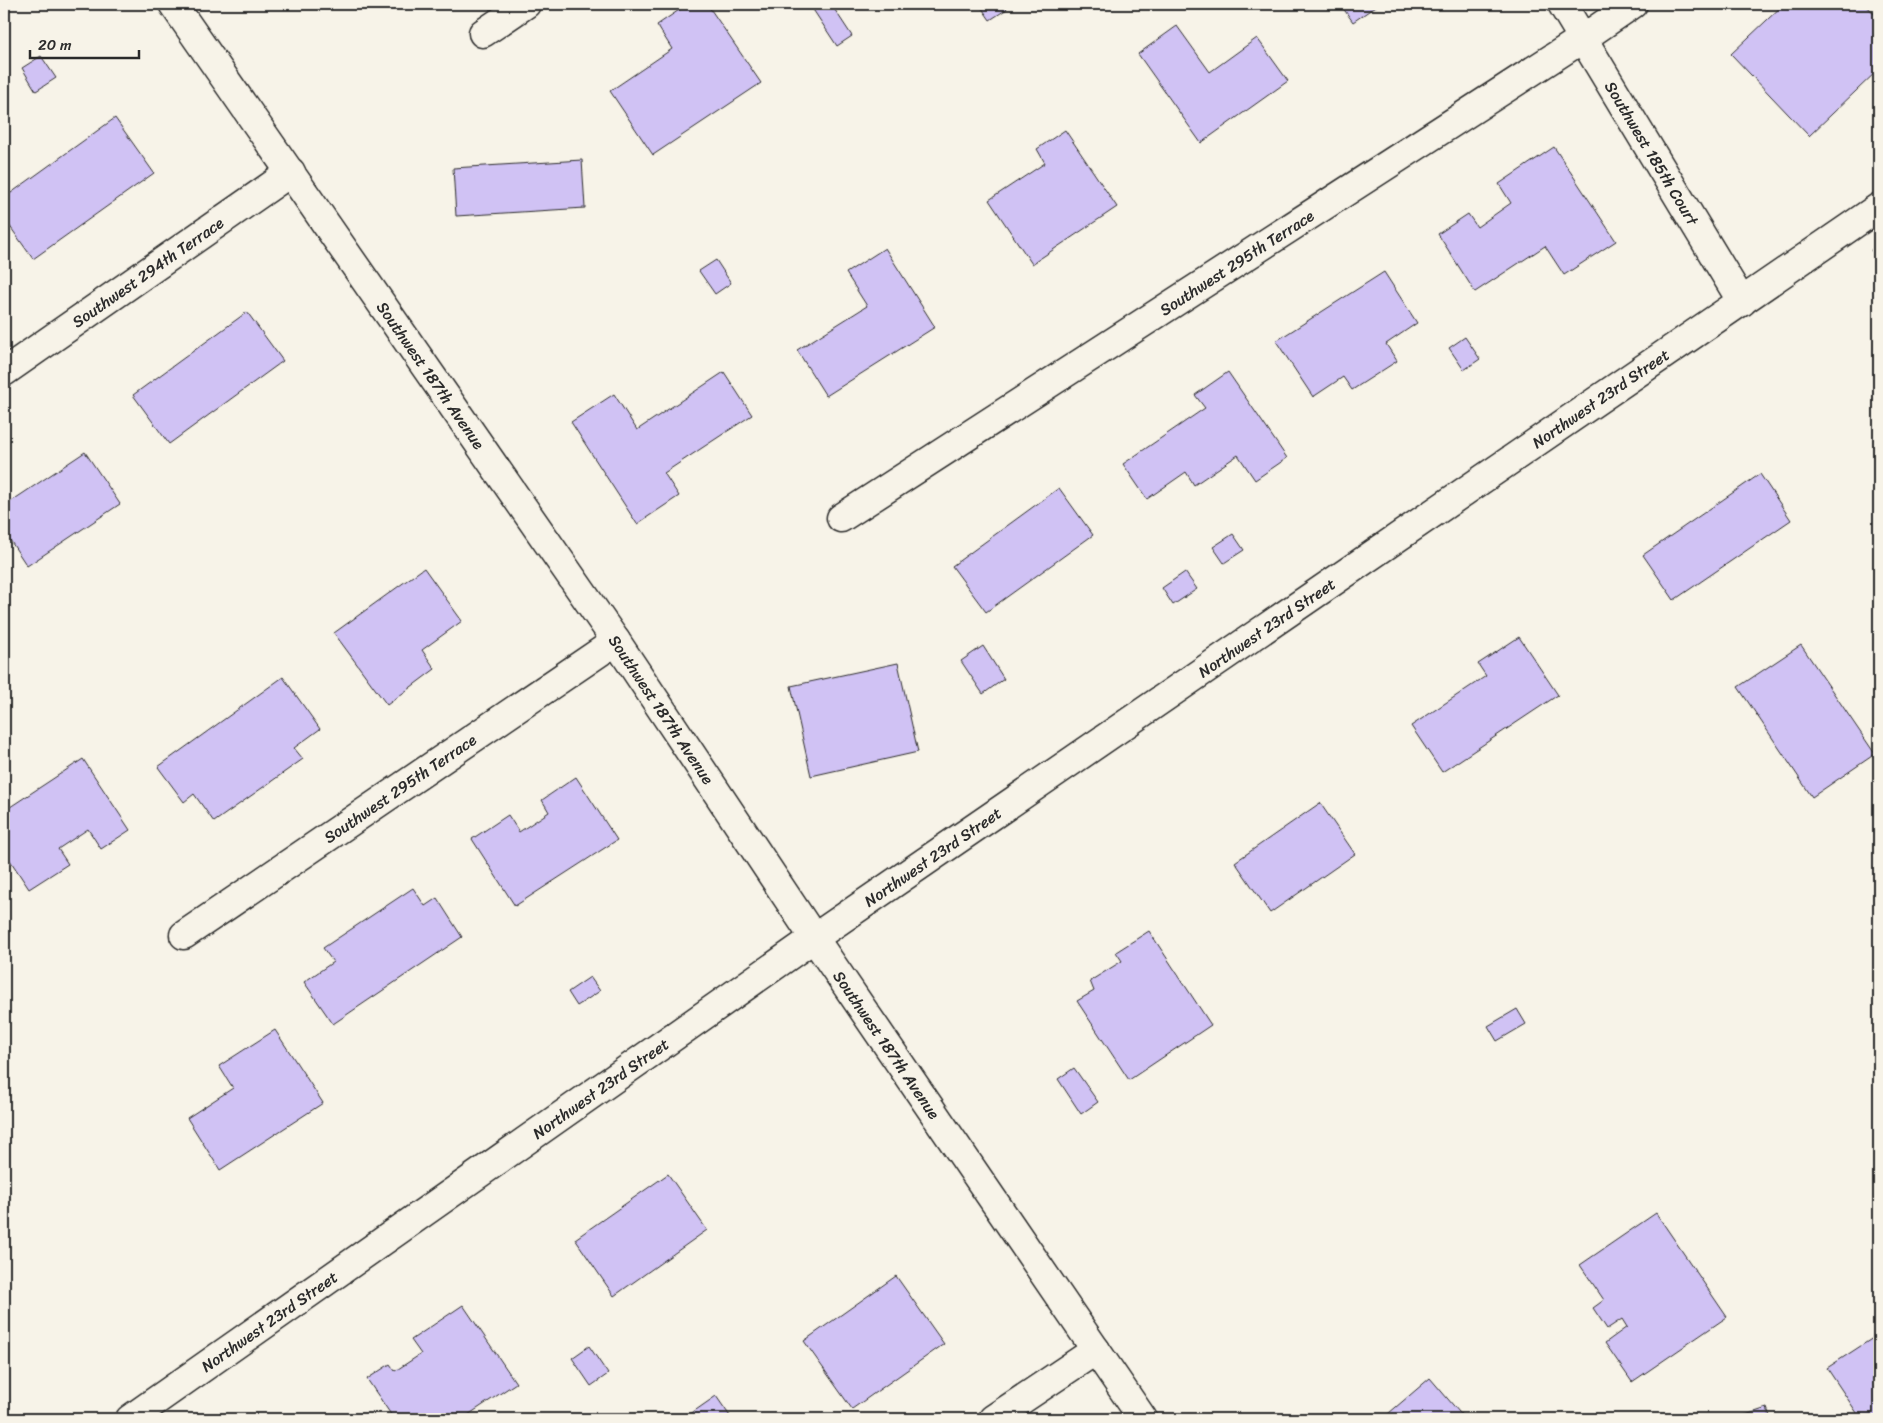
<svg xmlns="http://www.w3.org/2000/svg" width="1883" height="1423" font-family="Sriracha,sans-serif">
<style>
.building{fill:#d0c2f4;stroke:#2b2b2b}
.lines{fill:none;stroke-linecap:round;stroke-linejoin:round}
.minor-casing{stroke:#2b2b2b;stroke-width:31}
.tertiary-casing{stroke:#2b2b2b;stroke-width:31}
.minor{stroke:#f7f3e8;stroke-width:28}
.tertiary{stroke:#f7f3e8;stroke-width:28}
.labels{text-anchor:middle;stroke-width:4.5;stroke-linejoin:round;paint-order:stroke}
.street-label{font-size:16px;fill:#2b2b2b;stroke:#f7f3e8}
</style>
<rect width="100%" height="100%" fill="#f7f3e8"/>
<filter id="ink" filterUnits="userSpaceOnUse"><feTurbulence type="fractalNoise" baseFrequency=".02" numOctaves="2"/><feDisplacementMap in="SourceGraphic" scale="10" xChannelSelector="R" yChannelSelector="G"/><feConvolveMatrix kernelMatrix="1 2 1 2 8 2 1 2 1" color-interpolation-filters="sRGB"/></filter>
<g filter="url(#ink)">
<g class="building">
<path d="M 688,4 L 707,4 L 761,83 L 653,155 L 610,91 L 672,49 L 657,25 Z"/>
<path d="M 818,4 L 831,4 L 852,36 L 837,46 L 812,8 Z"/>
<path d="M 979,4 L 1003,4 L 1007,9 L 990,20 Z"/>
<path d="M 1340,4 L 1379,4 L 1353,22 Z"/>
<path d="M 1784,4 L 1865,4 L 1879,19 L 1879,69 L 1809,136 L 1731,54 Z"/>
<path d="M 1177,26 L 1210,72 L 1257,38 L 1288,81 L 1201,143 L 1138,54 Z"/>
<path d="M 41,56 L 56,78 L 36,91 L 22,68 Z"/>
<path d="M 115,118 L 154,173 L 33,259 L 4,218 L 4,198 Z"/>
<path d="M 1065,130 L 1117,207 L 1032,264 L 989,200 L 1045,163 L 1037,149 Z"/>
<path d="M 1554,147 L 1616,241 L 1564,275 L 1545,246 L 1475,292 L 1438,234 L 1468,214 L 1477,227 L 1511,203 L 1499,184 Z"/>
<path d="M 582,160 L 585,208 L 456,216 L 453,168 Z"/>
<path d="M 1879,245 L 1879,259 L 1878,260 L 1871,250 Z"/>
<path d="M 885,248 L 935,327 L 826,396 L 797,350 L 867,306 L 846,273 Z"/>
<path d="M 716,260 L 731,283 L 715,294 L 699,271 Z"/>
<path d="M 1384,272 L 1417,323 L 1386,344 L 1397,361 L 1352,390 L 1343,377 L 1313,397 L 1276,341 Z"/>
<path d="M 247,312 L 283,361 L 169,444 L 133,395 Z"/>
<path d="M 1465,337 L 1480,359 L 1464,370 L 1449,348 Z"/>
<path d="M 724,372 L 752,415 L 664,473 L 679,496 L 637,524 L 571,422 L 614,394 L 637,430 Z"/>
<path d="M 1228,372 L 1287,458 L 1255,480 L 1238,455 L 1194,485 L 1186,472 L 1147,499 L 1123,464 L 1205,408 L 1195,395 Z"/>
<path d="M 85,452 L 120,504 L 27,566 L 4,531 L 4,506 Z"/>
<path d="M 1760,474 L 1791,520 L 1674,600 L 1643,555 Z"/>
<path d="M 1059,488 L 1093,535 L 986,612 L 952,566 Z"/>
<path d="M 1233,534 L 1244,550 L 1224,563 L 1213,547 Z"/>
<path d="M 424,568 L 462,621 L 422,650 L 435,669 L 387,705 L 334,633 Z"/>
<path d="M 1185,572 L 1197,589 L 1173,605 L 1162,588 Z"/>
<path d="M 1519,637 L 1558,695 L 1442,772 L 1411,726 L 1486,676 L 1478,664 Z"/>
<path d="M 1801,645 L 1875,754 L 1812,797 L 1738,687 Z"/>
<path d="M 983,646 L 1004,679 L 983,694 L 961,661 Z"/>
<path d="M 898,663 L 918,752 L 811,776 L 791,686 Z"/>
<path d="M 283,677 L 320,729 L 294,748 L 303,759 L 214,822 L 194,794 L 184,802 L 158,767 Z"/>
<path d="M 83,759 L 130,830 L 101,849 L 88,829 L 58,849 L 68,864 L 29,889 L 4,851 L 4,811 Z"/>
<path d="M 576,777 L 617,840 L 515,906 L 472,839 L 508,815 L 519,832 L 549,812 L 542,800 Z"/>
<path d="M 1320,803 L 1355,854 L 1270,913 L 1235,862 Z"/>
<path d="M 413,888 L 425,906 L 437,898 L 462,937 L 333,1024 L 304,982 L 333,962 L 323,948 Z"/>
<path d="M 1149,931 L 1211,1025 L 1129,1080 L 1077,1001 L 1094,991 L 1090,981 L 1122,961 L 1116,952 Z"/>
<path d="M 590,977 L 600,991 L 577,1006 L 568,992 Z"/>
<path d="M 1517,1009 L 1526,1024 L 1497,1041 L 1488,1026 Z"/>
<path d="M 275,1030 L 323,1103 L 220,1170 L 187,1118 L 233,1088 L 219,1066 Z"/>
<path d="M 1074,1068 L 1098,1102 L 1081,1114 L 1058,1079 Z"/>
<path d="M 668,1174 L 707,1230 L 614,1296 L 575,1239 Z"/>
<path d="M 1656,1213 L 1727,1317 L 1632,1382 L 1605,1343 L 1627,1327 L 1622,1319 L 1607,1329 L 1593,1308 L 1604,1300 L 1580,1265 Z"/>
<path d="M 896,1276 L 944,1344 L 852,1409 L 804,1341 Z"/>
<path d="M 463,1305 L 516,1383 L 462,1419 L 394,1419 L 367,1379 L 390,1364 L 395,1371 L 421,1354 L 411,1340 Z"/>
<path d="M 1876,1336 L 1879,1341 L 1879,1413 L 1870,1419 L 1861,1419 L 1827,1368 Z"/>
<path d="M 589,1346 L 608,1374 L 591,1386 L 572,1358 Z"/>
<path d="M 1430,1378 L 1465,1419 L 1382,1419 Z"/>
<path d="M 716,1396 L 732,1419 L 683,1419 Z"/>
<path d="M 1767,1408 L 1771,1419 L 1733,1419 Z"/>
</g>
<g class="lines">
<defs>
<g id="minor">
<path id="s1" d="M 1562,4 L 1742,302"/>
<path d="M 483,33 L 526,4"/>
<path id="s2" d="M 4,372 L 291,172"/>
<path id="s3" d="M 841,518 L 1582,39 L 1633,4"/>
<path id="s4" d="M 184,935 L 616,641"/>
<path d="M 993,1419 L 1096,1350"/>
</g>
<g id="tertiary">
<path id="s5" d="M 173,4 L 616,641 L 814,938 L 1143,1419"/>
<path id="s6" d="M 130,1419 L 814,938 L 1879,207"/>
</g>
</defs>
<use href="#minor" class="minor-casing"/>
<use href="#tertiary" class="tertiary-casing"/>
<use href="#minor" class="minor"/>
<use href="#tertiary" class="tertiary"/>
</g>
</g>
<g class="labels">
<g class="street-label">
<text dy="6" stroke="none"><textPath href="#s1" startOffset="174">Southwest 185th Court</textPath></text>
<text dy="6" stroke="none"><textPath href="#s3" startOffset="471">Southwest 295th Terrace</textPath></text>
<text dy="6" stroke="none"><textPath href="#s2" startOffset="175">Southwest 294th Terrace</textPath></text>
<text dy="6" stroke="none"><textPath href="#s5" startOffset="452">Southwest 187th Avenue</textPath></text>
<text dy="6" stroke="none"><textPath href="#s6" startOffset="1790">Northwest 23rd Street</textPath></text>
<text dy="6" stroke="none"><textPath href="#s6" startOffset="1385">Northwest 23rd Street</textPath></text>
<text dy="6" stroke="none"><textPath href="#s5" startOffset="858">Southwest 187th Avenue</textPath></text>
<text dy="6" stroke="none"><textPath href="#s4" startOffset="261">Southwest 295th Terrace</textPath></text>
<text dy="6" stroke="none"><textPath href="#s6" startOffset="980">Northwest 23rd Street</textPath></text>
<text dy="6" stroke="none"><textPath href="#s5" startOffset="1262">Southwest 187th Avenue</textPath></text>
<text dy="6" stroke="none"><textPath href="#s6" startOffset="575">Northwest 23rd Street</textPath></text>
<text dy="6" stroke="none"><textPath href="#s6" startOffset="170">Northwest 23rd Street</textPath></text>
</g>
</g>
<rect width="1883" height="1423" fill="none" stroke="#f7f3e8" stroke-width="20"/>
<rect x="10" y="10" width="1863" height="1403" fill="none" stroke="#2b2b2b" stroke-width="2" filter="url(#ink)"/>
<path d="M30 50v8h109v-8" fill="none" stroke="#2b2b2b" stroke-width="2.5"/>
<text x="38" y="50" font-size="15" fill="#2b2b2b" stroke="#f7f3e8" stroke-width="4" paint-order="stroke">20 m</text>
</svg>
